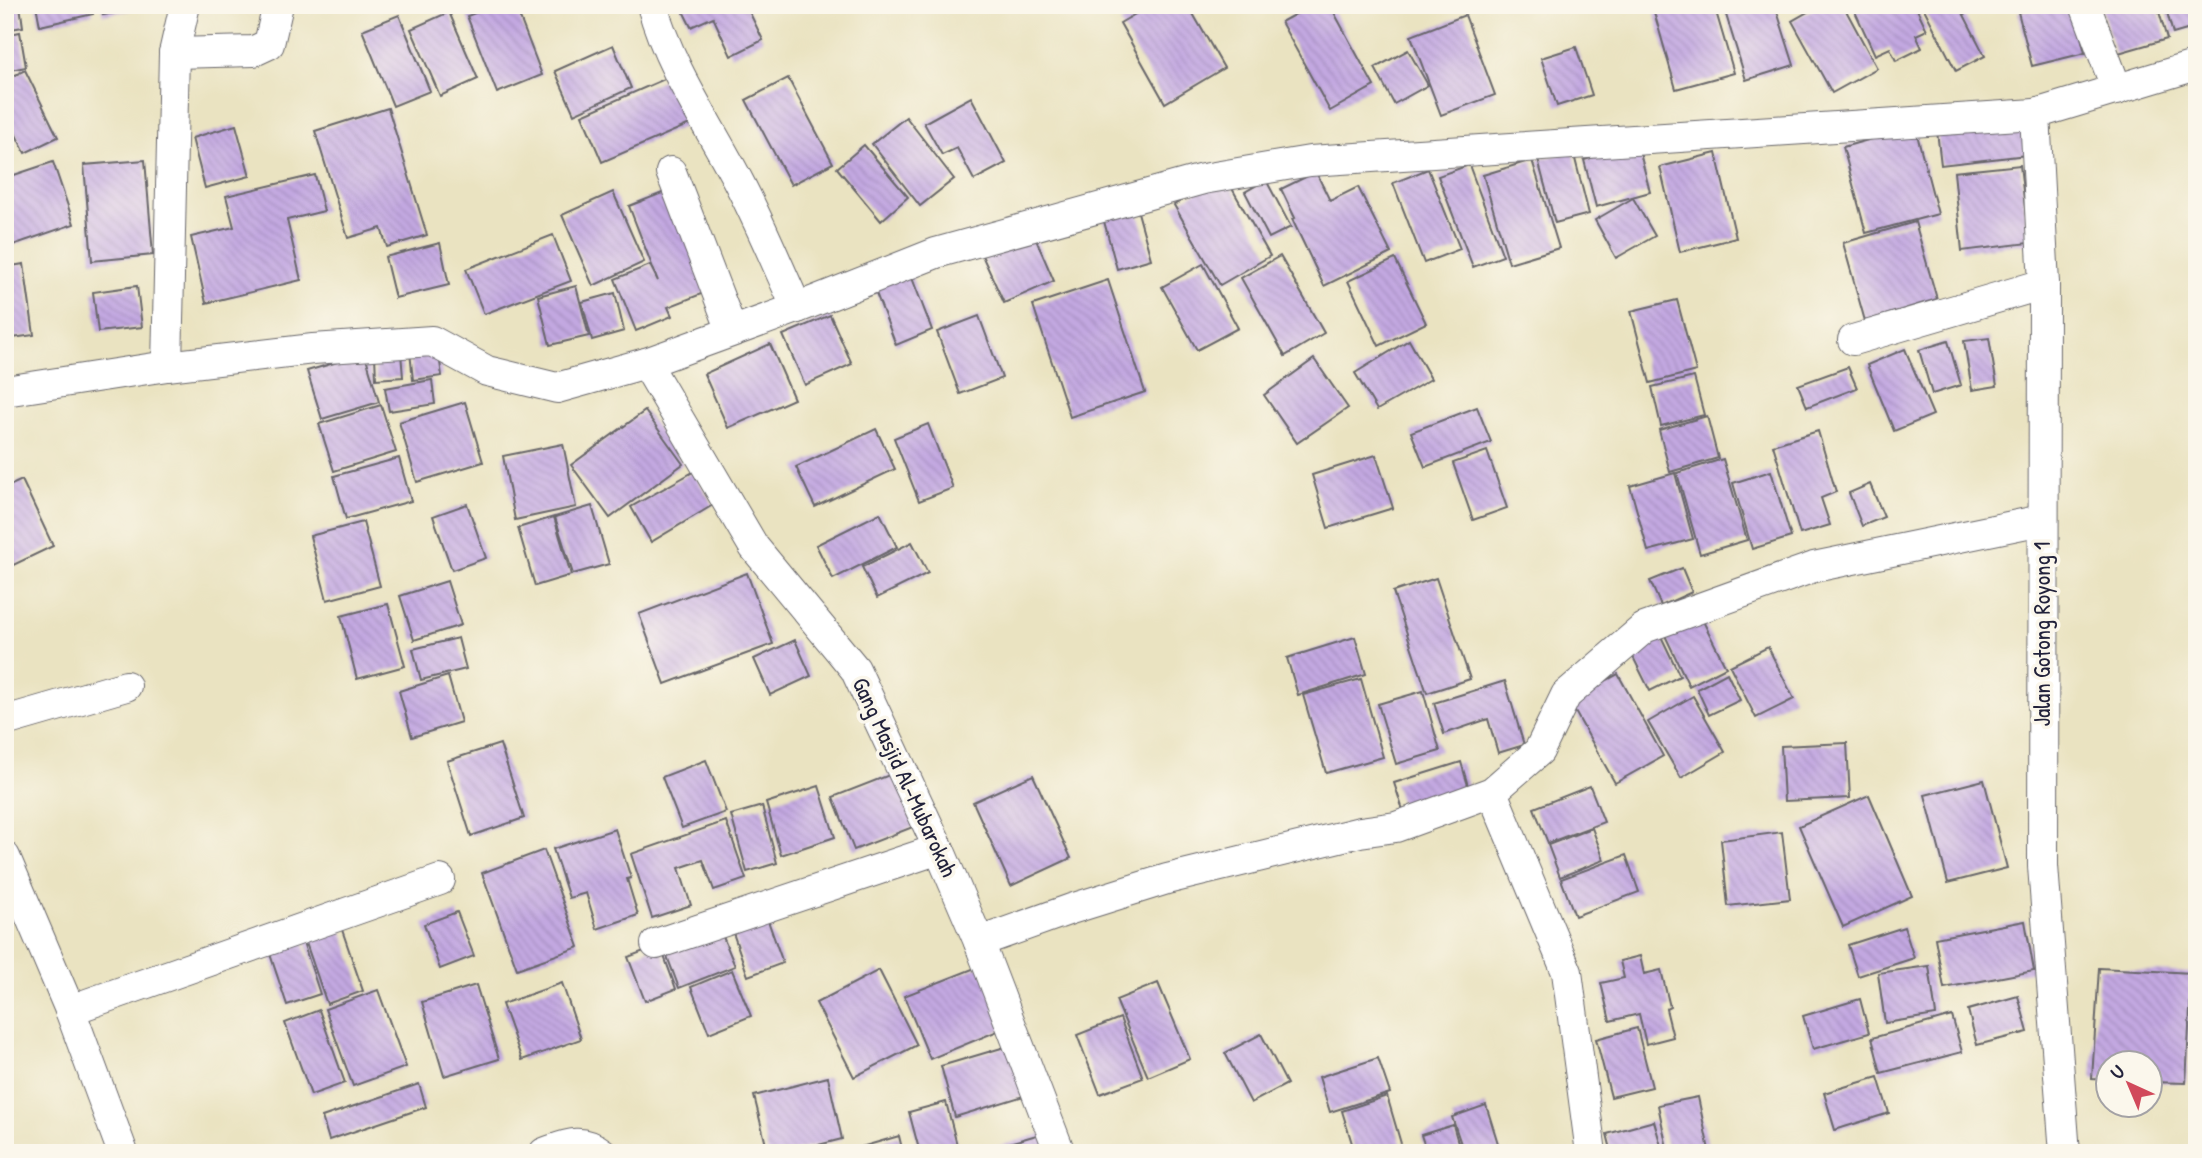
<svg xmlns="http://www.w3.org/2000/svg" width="2202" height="1158" font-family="'Patrick Hand',sans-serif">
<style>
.building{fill:url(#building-back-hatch)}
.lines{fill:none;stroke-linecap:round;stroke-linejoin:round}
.minor-casing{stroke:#68666a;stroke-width:32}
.minor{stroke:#fff;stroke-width:30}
.labels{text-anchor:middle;stroke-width:7;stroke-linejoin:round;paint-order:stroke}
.street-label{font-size:23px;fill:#22223b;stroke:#fbf7ec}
</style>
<defs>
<pattern id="building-back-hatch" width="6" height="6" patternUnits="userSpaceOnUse" patternTransform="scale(1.75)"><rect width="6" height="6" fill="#c3a8e1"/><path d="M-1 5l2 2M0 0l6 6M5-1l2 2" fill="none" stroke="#a790c2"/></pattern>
</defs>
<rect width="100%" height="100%" fill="#fbf7ec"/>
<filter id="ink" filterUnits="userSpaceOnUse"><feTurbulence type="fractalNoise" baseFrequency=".0143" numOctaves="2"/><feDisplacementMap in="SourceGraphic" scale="14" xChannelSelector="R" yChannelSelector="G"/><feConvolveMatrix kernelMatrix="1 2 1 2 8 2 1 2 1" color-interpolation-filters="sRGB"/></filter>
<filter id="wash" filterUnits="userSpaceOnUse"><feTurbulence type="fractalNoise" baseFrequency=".00686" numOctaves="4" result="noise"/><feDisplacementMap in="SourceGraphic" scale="28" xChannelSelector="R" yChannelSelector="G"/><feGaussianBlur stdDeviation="1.57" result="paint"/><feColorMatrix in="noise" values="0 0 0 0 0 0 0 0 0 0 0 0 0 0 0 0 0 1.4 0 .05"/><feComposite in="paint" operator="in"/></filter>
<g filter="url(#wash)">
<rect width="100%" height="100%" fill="#eae3c1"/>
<g id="blocks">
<g class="building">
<path d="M 5,5 L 20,5 L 23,27 L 5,30 Z"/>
<path d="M 36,5 L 91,5 L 93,14 L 40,26 Z"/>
<path d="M 101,5 L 148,5 L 148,7 L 103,15 Z"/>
<path d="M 496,5 L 515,5 L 542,75 L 497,93 L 467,16 Z"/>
<path d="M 680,5 L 746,5 L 763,40 L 731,56 L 713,17 L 691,27 Z"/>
<path d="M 1151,5 L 1188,5 L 1224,68 L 1165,103 L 1120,23 Z"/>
<path d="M 1312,5 L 1330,5 L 1374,86 L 1330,111 L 1281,22 Z"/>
<path d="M 1652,5 L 1714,5 L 1734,73 L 1676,89 Z"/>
<path d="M 1723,5 L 1775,5 L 1794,65 L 1746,80 Z"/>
<path d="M 1820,5 L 1843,5 L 1877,68 L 1832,93 L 1792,21 Z"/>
<path d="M 1852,5 L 1915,5 L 1927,30 L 1916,35 L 1922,48 L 1896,61 L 1890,48 L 1875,55 Z"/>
<path d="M 1922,5 L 1959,5 L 1985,56 L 1956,71 Z"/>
<path d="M 2047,5 L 2073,5 L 2085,53 L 2032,66 L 2018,12 Z"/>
<path d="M 2101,5 L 2157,5 L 2167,39 L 2115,54 Z"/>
<path d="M 2165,5 L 2197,5 L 2197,27 L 2173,34 Z"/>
<path d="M 449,12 L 478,79 L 440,96 L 411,29 Z"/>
<path d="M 399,15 L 430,91 L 393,106 L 362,30 Z"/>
<path d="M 1465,15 L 1495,95 L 1441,115 L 1411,36 Z"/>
<path d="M 20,32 L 26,67 L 5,71 L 5,35 Z"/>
<path d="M 613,45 L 631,88 L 574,114 L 555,71 Z"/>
<path d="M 1576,47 L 1592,95 L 1557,106 L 1541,58 Z"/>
<path d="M 1408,50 L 1428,85 L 1394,104 L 1375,68 Z"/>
<path d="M 25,70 L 58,137 L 25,153 L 5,113 L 5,80 Z"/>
<path d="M 669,77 L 690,124 L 602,162 L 582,115 Z"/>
<path d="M 788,78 L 833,163 L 791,185 L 746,100 Z"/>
<path d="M 971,97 L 1006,163 L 974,180 L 957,148 L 942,155 L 924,123 Z"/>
<path d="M 388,108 L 427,235 L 387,247 L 381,228 L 348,238 L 315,131 Z"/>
<path d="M 906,117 L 954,179 L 920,206 L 872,144 Z"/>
<path d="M 2031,120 L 2035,154 L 1941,165 L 1937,131 Z"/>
<path d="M 236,125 L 250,176 L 205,188 L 192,138 Z"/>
<path d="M 1915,127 L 1938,214 L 1866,233 L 1843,147 Z"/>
<path d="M 864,145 L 908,197 L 881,221 L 837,168 Z"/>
<path d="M 1638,145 L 1650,192 L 1596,207 L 1584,160 Z"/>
<path d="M 1573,151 L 1589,214 L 1555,223 L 1538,160 Z"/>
<path d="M 1716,153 L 1736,238 L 1680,252 L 1660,167 Z"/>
<path d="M 145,160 L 153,255 L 92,261 L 84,165 Z"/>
<path d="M 1532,160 L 1559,248 L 1509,263 L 1483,175 Z"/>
<path d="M 53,162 L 74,224 L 13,245 L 5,222 L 5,178 Z"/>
<path d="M 1469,165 L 1503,256 L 1473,267 L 1438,176 Z"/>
<path d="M 2020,165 L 2029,243 L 1962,251 L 1954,172 Z"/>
<path d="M 1428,169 L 1460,249 L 1424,263 L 1393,183 Z"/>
<path d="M 1316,172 L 1330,201 L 1358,187 L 1391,253 L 1324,286 L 1292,219 L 1295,218 L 1281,189 Z"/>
<path d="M 315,175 L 324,211 L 287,220 L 301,280 L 206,303 L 191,237 L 234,227 L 226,196 Z"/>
<path d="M 1225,176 L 1270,256 L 1220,285 L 1174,205 Z"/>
<path d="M 1266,180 L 1291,227 L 1269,238 L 1245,192 Z"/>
<path d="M 675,188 L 714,289 L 668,307 L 672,316 L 636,331 L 615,279 L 650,265 L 658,281 L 629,206 Z"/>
<path d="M 613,192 L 644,262 L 593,286 L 562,215 Z"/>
<path d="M 1633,198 L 1655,236 L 1616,258 L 1595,220 Z"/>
<path d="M 1136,205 L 1151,259 L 1117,269 L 1102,214 Z"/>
<path d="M 1915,222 L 1937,299 L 1865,321 L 1843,243 Z"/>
<path d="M 1031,228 L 1054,281 L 1004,303 L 980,251 Z"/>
<path d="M 553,235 L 571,281 L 484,314 L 466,269 Z"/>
<path d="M 440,243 L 449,285 L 395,298 L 385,257 Z"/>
<path d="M 1280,256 L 1324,333 L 1285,356 L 1241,278 Z"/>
<path d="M 1395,259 L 1426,323 L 1379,346 L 1348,281 Z"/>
<path d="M 24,264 L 34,335 L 5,339 L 5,267 Z"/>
<path d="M 1203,264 L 1238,328 L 1197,350 L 1162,287 Z"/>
<path d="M 909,270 L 932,330 L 896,345 L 873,285 Z"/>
<path d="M 1108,280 L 1145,392 L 1070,417 L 1033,305 Z"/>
<path d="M 137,286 L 142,327 L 98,332 L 93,292 Z"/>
<path d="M 576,286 L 589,336 L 550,345 L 538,296 Z"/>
<path d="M 615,293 L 624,331 L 592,340 L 582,302 Z"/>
<path d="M 1677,300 L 1696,371 L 1650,383 L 1631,311 Z"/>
<path d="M 830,315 L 852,364 L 805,385 L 783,335 Z"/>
<path d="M 979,316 L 1002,378 L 960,394 L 937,332 Z"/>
<path d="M 1989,338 L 1997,386 L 1972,390 L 1964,341 Z"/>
<path d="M 1409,340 L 1431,379 L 1377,410 L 1355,373 Z"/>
<path d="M 1948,341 L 1961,385 L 1932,394 L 1919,350 Z"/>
<path d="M 770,344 L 794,399 L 728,428 L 704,374 Z"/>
<path d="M 438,348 L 442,376 L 413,380 L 410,352 Z"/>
<path d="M 1905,349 L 1933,415 L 1894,431 L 1867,365 Z"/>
<path d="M 401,353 L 403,377 L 376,379 L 375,355 Z"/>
<path d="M 365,354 L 379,402 L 322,419 L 307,371 Z"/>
<path d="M 1314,359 L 1348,408 L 1297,443 L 1264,395 Z"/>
<path d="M 1848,367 L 1857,388 L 1807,407 L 1798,385 Z"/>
<path d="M 1694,377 L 1704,415 L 1661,426 L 1652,387 Z"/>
<path d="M 432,380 L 435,404 L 389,411 L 385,388 Z"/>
<path d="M 465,402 L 483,462 L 417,482 L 399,422 Z"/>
<path d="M 381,405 L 396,452 L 334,471 L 319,424 Z"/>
<path d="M 1477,407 L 1491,442 L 1425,467 L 1411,432 Z"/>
<path d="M 645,411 L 683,464 L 610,518 L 571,465 Z"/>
<path d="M 1707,416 L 1718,458 L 1670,472 L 1659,430 Z"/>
<path d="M 928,424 L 953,488 L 919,501 L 894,438 Z"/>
<path d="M 876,429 L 895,469 L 815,507 L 796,467 Z"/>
<path d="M 1818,431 L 1836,492 L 1821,498 L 1830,525 L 1800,534 L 1773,445 Z"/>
<path d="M 563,444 L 576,507 L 515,520 L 503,456 Z"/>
<path d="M 1487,451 L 1507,508 L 1473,520 L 1453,463 Z"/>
<path d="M 1376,455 L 1393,508 L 1328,528 L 1312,475 Z"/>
<path d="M 399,458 L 411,501 L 346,519 L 334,476 Z"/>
<path d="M 1723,459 L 1747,540 L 1700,554 L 1677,473 Z"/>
<path d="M 1771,471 L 1791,537 L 1752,549 L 1733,483 Z"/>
<path d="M 693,472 L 713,505 L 651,542 L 631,507 Z"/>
<path d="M 1675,473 L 1693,539 L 1648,551 L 1630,486 Z"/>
<path d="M 22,480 L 53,546 L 5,569 L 5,488 Z"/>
<path d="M 1870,484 L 1884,517 L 1862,526 L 1849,493 Z"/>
<path d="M 467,504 L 486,558 L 452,570 L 433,516 Z"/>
<path d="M 592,506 L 609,564 L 573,574 L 555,517 Z"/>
<path d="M 880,513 L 897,547 L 833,579 L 816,545 Z"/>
<path d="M 554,517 L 571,575 L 535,586 L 518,528 Z"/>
<path d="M 363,522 L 380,586 L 327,600 L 310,536 Z"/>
<path d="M 912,542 L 928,573 L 877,598 L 862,567 Z"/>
<path d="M 1682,568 L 1692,592 L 1661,606 L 1650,581 Z"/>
<path d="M 747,573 L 773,644 L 665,684 L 639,614 Z"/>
<path d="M 1436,578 L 1470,679 L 1427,693 L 1393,592 Z"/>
<path d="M 447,581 L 461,625 L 414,640 L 400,596 Z"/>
<path d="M 388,604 L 405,666 L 357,679 L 341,616 Z"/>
<path d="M 1697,609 L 1726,667 L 1689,686 L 1661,627 Z"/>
<path d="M 1659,632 L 1680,676 L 1650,691 L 1628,647 Z"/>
<path d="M 1355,637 L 1366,674 L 1298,695 L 1287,658 Z"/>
<path d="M 458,638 L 466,669 L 421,680 L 413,649 Z"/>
<path d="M 795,640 L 811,676 L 770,695 L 754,659 Z"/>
<path d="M 1768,647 L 1794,699 L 1756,718 L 1730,666 Z"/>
<path d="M 1727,673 L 1740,700 L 1709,715 L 1697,689 Z"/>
<path d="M 1618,674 L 1663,756 L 1615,783 L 1569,701 Z"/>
<path d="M 448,676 L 461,722 L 412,737 L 399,691 Z"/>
<path d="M 1361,679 L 1383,757 L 1326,773 L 1303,695 Z"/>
<path d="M 1505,681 L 1524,745 L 1498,753 L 1488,719 L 1444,734 L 1434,703 Z"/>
<path d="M 1423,691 L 1440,751 L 1396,764 L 1378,704 Z"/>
<path d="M 1693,696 L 1725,752 L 1681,778 L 1648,722 Z"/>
<path d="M 1847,743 L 1850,798 L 1784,801 L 1781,746 Z"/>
<path d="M 500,744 L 524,818 L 471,836 L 447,761 Z"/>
<path d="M 706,760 L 726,812 L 682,828 L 662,777 Z"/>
<path d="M 1461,762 L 1469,789 L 1403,810 L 1394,783 Z"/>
<path d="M 897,772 L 918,825 L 854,850 L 833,797 Z"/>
<path d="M 1033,775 L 1071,858 L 1011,886 L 973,802 Z"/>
<path d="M 1984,780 L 2007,868 L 1948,883 L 1925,795 Z"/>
<path d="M 819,786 L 835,837 L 781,855 L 766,803 Z"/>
<path d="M 1590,786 L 1604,822 L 1548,843 L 1534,808 Z"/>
<path d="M 1869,795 L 1912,896 L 1843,927 L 1799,826 Z"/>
<path d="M 762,806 L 777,863 L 747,872 L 731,815 Z"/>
<path d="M 726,821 L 746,879 L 714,890 L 703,860 L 679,868 L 691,905 L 652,918 L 631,854 Z"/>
<path d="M 1592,828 L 1604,860 L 1560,877 L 1548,845 Z"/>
<path d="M 615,829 L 631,878 L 627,879 L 638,915 L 597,929 L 586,893 L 569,898 L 553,849 Z"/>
<path d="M 1782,832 L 1790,899 L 1728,906 L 1721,840 Z"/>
<path d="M 544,850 L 579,947 L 517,969 L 482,873 Z"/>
<path d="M 1626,855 L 1639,892 L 1575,916 L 1561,879 Z"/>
<path d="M 457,912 L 474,956 L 440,969 L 424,924 Z"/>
<path d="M 766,915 L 783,963 L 748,976 L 731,927 Z"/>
<path d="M 2025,921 L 2034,971 L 1944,988 L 1935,938 Z"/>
<path d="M 340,924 L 363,991 L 327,1004 L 304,937 Z"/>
<path d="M 719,927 L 735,966 L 679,988 L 664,948 Z"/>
<path d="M 1904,927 L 1914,958 L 1858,976 L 1848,945 Z"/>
<path d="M 300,933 L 320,994 L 287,1005 L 267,945 Z"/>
<path d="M 660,945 L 676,989 L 645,1001 L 628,957 Z"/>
<path d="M 1640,956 L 1644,974 L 1661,970 L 1670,1007 L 1666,1009 L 1673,1037 L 1646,1044 L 1639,1014 L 1610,1021 L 1601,983 L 1624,978 L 1620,961 Z"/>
<path d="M 980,966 L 1005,1028 L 930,1059 L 904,996 Z"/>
<path d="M 1929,966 L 1936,1015 L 1885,1023 L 1878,973 Z"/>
<path d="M 2099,968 L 2192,973 L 2186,1083 L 2150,1082 L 2150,1064 L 2108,1064 L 2108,1080 L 2092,1079 Z"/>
<path d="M 732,970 L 751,1016 L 709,1033 L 691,987 Z"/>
<path d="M 879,970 L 917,1045 L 854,1077 L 816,1003 Z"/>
<path d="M 562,983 L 581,1039 L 522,1060 L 502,1004 Z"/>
<path d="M 1158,983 L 1190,1059 L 1148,1077 L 1116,1000 Z"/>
<path d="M 476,985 L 499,1059 L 444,1076 L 422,1002 Z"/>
<path d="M 378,990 L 406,1067 L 353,1086 L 325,1009 Z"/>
<path d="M 2018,996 L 2028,1032 L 1977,1045 L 1968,1010 Z"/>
<path d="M 1860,999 L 1869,1033 L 1813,1049 L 1803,1016 Z"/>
<path d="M 319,1010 L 345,1083 L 311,1095 L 285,1023 Z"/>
<path d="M 1952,1016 L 1962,1052 L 1881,1073 L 1872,1038 Z"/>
<path d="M 1120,1018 L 1143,1078 L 1100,1094 L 1077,1035 Z"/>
<path d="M 1637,1028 L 1652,1087 L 1611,1097 L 1596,1039 Z"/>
<path d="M 1261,1034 L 1287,1084 L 1251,1103 L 1225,1053 Z"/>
<path d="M 1015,1044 L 1030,1094 L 955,1117 L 941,1066 Z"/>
<path d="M 1378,1058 L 1390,1093 L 1330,1112 L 1319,1077 Z"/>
<path d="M 828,1077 L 842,1139 L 787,1153 L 768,1153 L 754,1096 Z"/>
<path d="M 1878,1077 L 1889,1113 L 1835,1130 L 1824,1093 Z"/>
<path d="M 419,1084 L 426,1107 L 329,1140 L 322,1117 Z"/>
<path d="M 1387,1096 L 1402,1147 L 1383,1153 L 1355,1153 L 1342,1111 Z"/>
<path d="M 1698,1097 L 1709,1150 L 1698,1153 L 1668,1153 L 1658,1105 Z"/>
<path d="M 946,1102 L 959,1153 L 920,1153 L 909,1112 Z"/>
<path d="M 1486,1105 L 1501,1153 L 1464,1153 L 1452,1117 Z"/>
<path d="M 1654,1121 L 1663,1153 L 1612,1153 L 1607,1134 Z"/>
<path d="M 1453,1125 L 1461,1153 L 1427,1153 L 1421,1135 Z"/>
<path d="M 1047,1132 L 1054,1153 L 1001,1153 L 999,1146 Z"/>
<path d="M 899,1136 L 903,1153 L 859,1153 L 858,1148 Z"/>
</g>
</g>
</g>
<g filter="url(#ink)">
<use href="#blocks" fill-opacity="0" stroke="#68666a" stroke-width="2"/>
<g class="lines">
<defs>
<g id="minor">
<path d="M 652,5 C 669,67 707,122 736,177 C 759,220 777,265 797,308"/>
<path d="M 2085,5 L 2117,90"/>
<path d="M 174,53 L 254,51 L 269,44 L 278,5"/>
<path d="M 2035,114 L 2044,284 L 2043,866 L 2065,1153"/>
<path d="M 671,172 L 732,331"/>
<path d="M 1853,340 L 2044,284"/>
<path d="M 646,363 L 754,547 L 855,669 L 939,849 L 979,942 L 1060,1153"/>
<path d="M 167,366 L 174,53 L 185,5"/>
<path d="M 5,391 L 167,366 L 313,349 L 432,341 L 487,371 L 557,388 L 646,363 L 797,308 L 936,253 L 1203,179 L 1310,161 L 2035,114 L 2197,65"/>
<path d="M 5,721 L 126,686"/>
<path d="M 1492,792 L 1567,972 L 1591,1153"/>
<path d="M 5,857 L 70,1010 L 123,1153"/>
<path d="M 979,942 L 1071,909 L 1167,879 L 1360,832 L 1396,827 L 1492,792 L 1539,751 L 1566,695 L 1644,628 L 1814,567 L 2042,520"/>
<path d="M 656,944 L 939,849"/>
<path d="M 70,1010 L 440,880"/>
<path d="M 544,1153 C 566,1145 581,1137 602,1153"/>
</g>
</defs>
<use href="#minor" class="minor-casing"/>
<use href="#minor" class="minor"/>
</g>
</g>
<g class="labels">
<g class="street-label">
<text transform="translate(2042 634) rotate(-90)" y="8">Jalan Gotong Royong 1</text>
<text transform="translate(905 777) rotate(65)" y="8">Gang Masjid Al-Mubarokah</text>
</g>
</g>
<rect width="2202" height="1158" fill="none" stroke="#fbf7ec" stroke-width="28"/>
<g transform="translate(2129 1084) rotate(316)"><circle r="33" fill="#fbf7ec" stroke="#a4a2a5" stroke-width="2"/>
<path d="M0-5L12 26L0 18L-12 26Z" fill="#d1495b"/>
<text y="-10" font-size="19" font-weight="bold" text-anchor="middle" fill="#22223b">U</text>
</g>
</svg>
